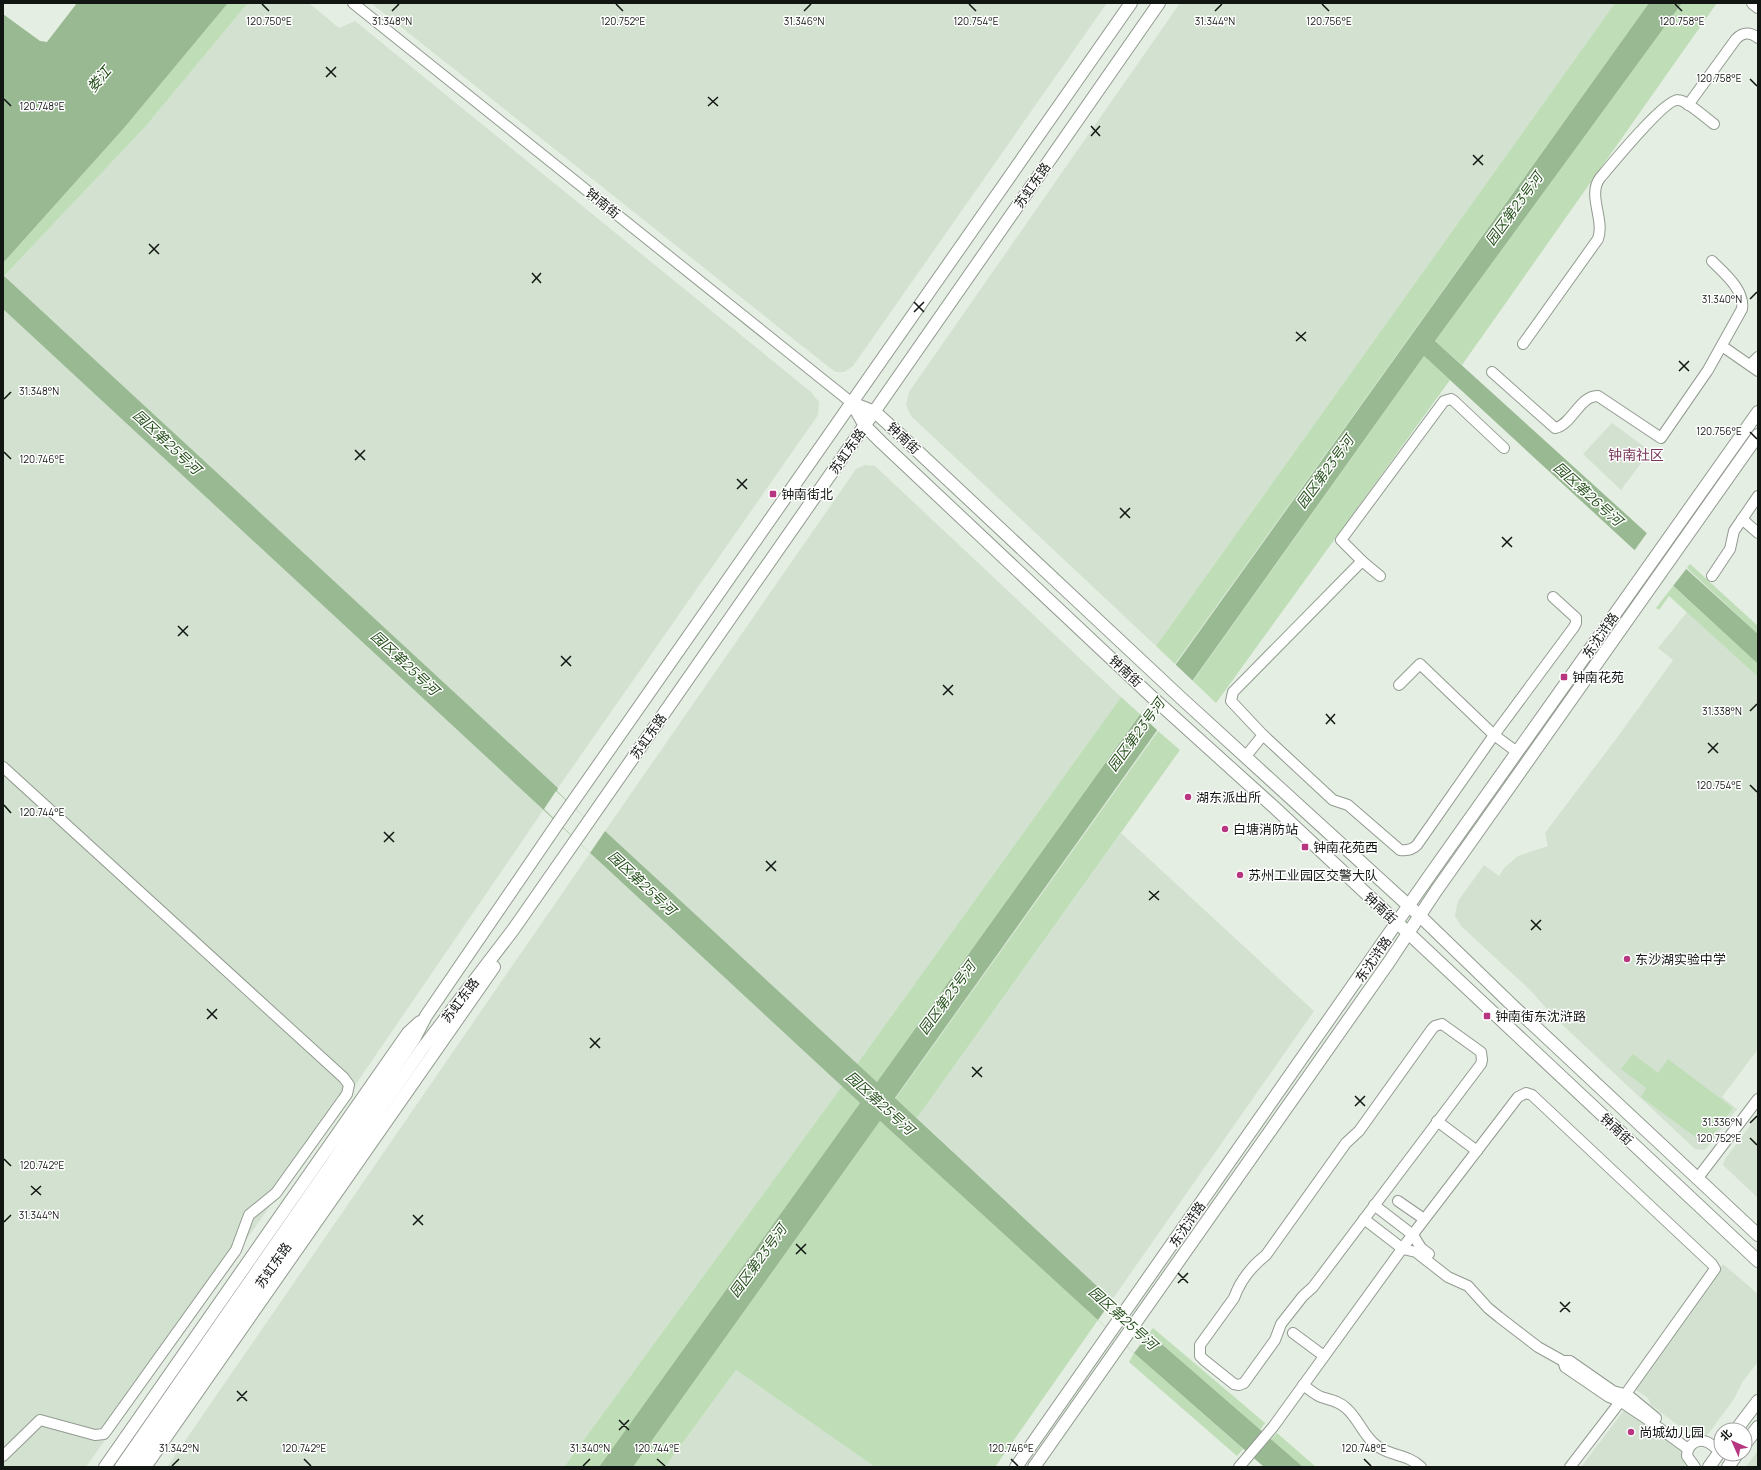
<svg xmlns="http://www.w3.org/2000/svg" width="1761" height="1470" font-family="Manrope,'Noto Sans SC',sans-serif">
<style>
.built{fill:#d3e2d0}
.green{fill:#bfdeb8}
.water{fill:#99b992}
.pier{fill:#e4eee2}
.lines{fill:none;stroke-linecap:round;stroke-linejoin:round}
.minor-casing{stroke:#929b90;stroke-width:12}
.major-casing{stroke:#929b90;stroke-width:14}
.minor{stroke:#fff;stroke-width:10}
.major{stroke:#fff;stroke-width:12}
.ticks{fill:none;stroke:#121612;stroke-width:1.5}
.poi-dot{fill:#b7367f;stroke:#fff;stroke-width:1.5}
.labels{text-anchor:middle;stroke-width:3;stroke-linejoin:round;paint-order:stroke}
.street-label{font-size:13px;fill:#121612;stroke:#fff}
.poi-label{font-size:13px;fill:#121612;stroke:#fff;text-anchor:start}
.water-label{font-size:14px;font-style:italic;fill:#25501b;stroke:#fff}
.neighbourhood-label{font-size:14px;fill:#773657;stroke:#fff}
.ticks-label{font-size:10px;text-anchor:middle;fill:#121612;stroke:#fff;stroke-width:3;stroke-linejoin:round;paint-order:stroke}
</style>
<rect width="100%" height="100%" fill="#e4eee2"/>
<g class="built">
<path d="M 248,3 L 309,3 L 339,28 L 355,21 L 811,392 L 819,402 L 818,415 L 558,788 L 4,276 L 145,127 Z"/>
<path d="M 371,3 L 1107,3 L 853,366 L 844,372 L 836,372 L 830,368 Z"/>
<path d="M 1180,3 L 1615,3 L 1156,646 L 911,416 L 906,405 L 909,392 Z"/>
<path d="M 3,309 L 544,809 L 356,1084 L 86,1467 L 3,1467 Z"/>
<path d="M 1612,423 L 1650,451 L 1621,490 L 1583,454 Z"/>
<path d="M 865,465 L 875,466 L 1121,697 L 857,1064 L 605,831 L 856,469 Z"/>
<path d="M 1687,612 L 1758,677 L 1758,1049 L 1722,1097 L 1737,1109 L 1706,1149 L 1703,1150 L 1695,1149 L 1554,1017 L 1531,991 L 1461,926 L 1455,916 L 1458,901 L 1484,865 L 1499,876 L 1504,868 L 1518,856 L 1548,846 L 1545,833 L 1622,731 L 1673,660 L 1658,648 Z"/>
<path d="M 1121,833 L 1314,1011 L 1112,1300 L 917,1118 Z"/>
<path d="M 590,853 L 842,1086 L 564,1467 L 167,1467 Z"/>
<path d="M 1758,1115 L 1758,1198 L 1723,1165 L 1725,1159 Z"/>
<path d="M 1723,1264 L 1758,1294 L 1758,1362 L 1743,1381 L 1734,1399 L 1705,1438 L 1697,1439 L 1651,1405 L 1648,1398 L 1633,1388 Z"/>
<path d="M 736,1370 L 875,1467 L 665,1467 Z"/>
<path d="M 1625,1409 L 1685,1454 L 1688,1462 L 1684,1467 L 1581,1467 Z"/>
<path d="M 1758,1450 L 1758,1467 L 1746,1467 Z"/>
</g>
<g class="green">
<path d="M 228,3 L 248,3 L 145,127 L 4,276 L 3,263 L 124,128 Z"/>
<path d="M 1615,3 L 1649,3 L 1175,664 L 1156,646 Z"/>
<path d="M 1682,3 L 1717,3 L 1462,365 L 1435,341 Z"/>
<path d="M 1424,356 L 1450,380 L 1216,703 L 1193,681 Z"/>
<path d="M 1690,564 L 1758,626 L 1758,634 L 1687,568 Z"/>
<path d="M 1673,586 L 1758,664 L 1758,677 L 1669,596 L 1659,610 L 1656,608 Z"/>
<path d="M 1121,697 L 1140,714 L 877,1082 L 857,1064 Z"/>
<path d="M 1158,731 L 1180,750 L 917,1118 L 895,1099 Z"/>
<path d="M 1633,1054 L 1658,1073 L 1668,1059 L 1733,1108 L 1706,1145 L 1641,1097 L 1646,1088 L 1621,1069 Z"/>
<path d="M 842,1086 L 860,1103 L 599,1467 L 564,1467 Z"/>
<path d="M 880,1121 L 1098,1320 L 995,1467 L 875,1467 L 736,1370 L 665,1467 L 633,1467 Z"/>
<path d="M 1153,1328 L 1265,1423 L 1260,1430 L 1149,1333 Z"/>
<path d="M 1134,1353 L 1243,1449 L 1237,1456 L 1129,1362 Z"/>
<path d="M 1277,1433 L 1316,1467 L 1303,1467 L 1271,1439 Z"/>
</g>
<g class="water">
<path d="M 77,3 L 228,3 L 124,128 L 3,263 L 3,14 L 40,41 L 47,42 Z"/>
<path d="M 1649,3 L 1682,3 L 1435,341 L 1758,634 L 1758,664 L 1424,356 L 895,1098 L 1112,1300 L 1150,1332 L 1149,1333 L 1303,1467 L 1264,1467 L 1134,1353 L 880,1121 L 633,1467 L 599,1467 L 860,1103 L 3,309 L 3,275 L 558,788 L 557,791 L 599,831 L 603,834 L 605,831 L 877,1082 Z"/>
</g>
<g class="pier">
<path d="M 1647,533 L 1687,568 L 1673,586 L 1634,551 Z"/>
<path d="M 1175,664 L 1193,681 L 1158,731 L 1140,714 Z"/>
<path d="M 556,791 L 603,834 L 590,853 L 544,809 Z"/>
<path d="M 1112,1300 L 1150,1332 L 1134,1353 L 1098,1320 Z"/>
</g>
<g class="lines">
<defs>
<g id="minor">
<path d="M 353,3 L 852,403"/>
<path d="M 1688,105 L 1736,39 C 1743,32 1750,32 1758,38"/>
<path d="M 1523,344 L 1598,239 C 1605,219 1587,195 1600,178 C 1611,165 1665,99 1678,100 C 1686,100 1707,119 1714,124"/>
<path d="M 1722,346 L 1758,371"/>
<path d="M 1750,365 L 1758,357"/>
<path d="M 1492,372 L 1555,428 C 1571,426 1580,395 1598,396 L 1661,438 L 1708,370 L 1742,309 C 1745,290 1724,273 1712,261"/>
<path d="M 1742,519 L 1758,533"/>
<path d="M 1362,561 L 1233,692 L 1231,701 L 1263,735 L 1333,800 L 1348,805 L 1400,850 C 1407,851 1412,850 1417,845 L 1494,735 L 1574,627 L 1576,623 L 1576,618 L 1553,597"/>
<path d="M 1380,576 L 1362,561 L 1341,540 L 1444,401 L 1451,399 L 1454,401 L 1504,448"/>
<path d="M 1712,576 L 1730,549 L 1734,531 L 1758,496"/>
<path d="M 1399,685 L 1420,664 L 1494,735 L 1517,752"/>
<path d="M 1246,756 L 1263,735"/>
<path d="M 3,767 L 344,1078 L 349,1085 L 347,1094 L 276,1193 L 249,1215 L 236,1250 L 107,1430 L 104,1434 L 95,1435 L 40,1420 L 3,1456"/>
<path d="M 1442,1024 L 1481,1052 L 1482,1060 L 1481,1064 L 1313,1287 L 1303,1296 L 1281,1324 L 1275,1340 L 1244,1383 L 1239,1385 L 1234,1384 L 1204,1360 L 1200,1356 L 1200,1345 L 1234,1298 C 1240,1281 1252,1266 1266,1255 L 1346,1143 L 1359,1131 L 1432,1029 L 1435,1026 Z"/>
<path d="M 1437,1121 L 1477,1151"/>
<path d="M 1697,1179 L 1758,1099"/>
<path d="M 1398,1201 L 1424,1219"/>
<path d="M 1374,1205 L 1413,1235 L 1421,1248 L 1429,1254"/>
<path d="M 1364,1219 L 1403,1249 L 1416,1252 L 1448,1277 L 1468,1286 L 1488,1308 L 1499,1317 L 1538,1347 L 1563,1361 L 1565,1367 L 1609,1397 L 1623,1403 L 1644,1417 L 1688,1449"/>
<path d="M 1293,1333 L 1324,1356"/>
<path d="M 1563,1361 L 1570,1361 L 1613,1391 L 1628,1395 L 1656,1418"/>
<path d="M 1303,1385 C 1309,1389 1314,1394 1321,1397 C 1330,1400 1339,1401 1346,1408 C 1359,1419 1363,1436 1377,1446 C 1390,1456 1408,1454 1421,1467"/>
<path d="M 1239,1467 L 1273,1427 L 1407,1242 L 1518,1097 L 1526,1093 L 1532,1095 L 1712,1264 L 1715,1269 L 1620,1402 L 1570,1467"/>
<path d="M 1695,1467 L 1687,1456 C 1687,1445 1697,1438 1707,1442 C 1711,1444 1716,1448 1720,1452"/>
</g>
<g id="major">
<path d="M 1753,3 L 1758,7"/>
<path d="M 852,403 L 865,426 L 881,442 L 1152,697 L 1275,808 L 1758,1261"/>
<path d="M 852,403 L 875,412 L 896,431 L 1181,698 L 1420,916 L 1512,1005 L 1758,1235"/>
<path d="M 1736,1430 L 1758,1401"/>
<path d="M 1745,1444 L 1758,1427"/>
<path d="M 105,1467 L 408,1033 L 420,1022"/>
<path d="M 121,1467 L 332,1163 L 414,1039 L 426,1016 L 558,823 L 1131,3"/>
<path d="M 134,1467 L 422,1049 L 513,930 L 1159,3"/>
<path d="M 145,1467 L 494,967"/>
<path d="M 1016,1467 L 1430,875 L 1758,412"/>
<path d="M 1034,1467 L 1389,962 L 1436,891 L 1758,435"/>
<path d="M 1709,1467 L 1721,1450"/>
<path d="M 1728,1467 L 1737,1454"/>
</g>
</defs>
<use href="#minor" class="minor-casing"/>
<use href="#major" class="major-casing"/>
<use href="#minor" class="minor"/>
<use href="#major" class="major"/>
</g>
<path class="ticks" d="M 262,4 L 269,11M 616,4 L 623,11M 969,4 L 976,11M 1322,4 L 1329,11M 1675,4 L 1682,11M 392,11 L 399,4M 804,11 L 811,4M 1215,11 L 1222,4M 326,67 L 336,77M 326,77 L 336,67M 1750,79 L 1757,86M 708,97 L 718,106M 4,99 L 11,106M 708,106 L 718,97M 1091,126 L 1100,136M 1091,136 L 1100,126M 1473,155 L 1483,165M 1473,165 L 1483,155M 149,244 L 159,254M 149,254 L 159,244M 532,273 L 541,283M 532,283 L 541,273M 1750,299 L 1757,292M 914,302 L 924,312M 914,312 L 924,302M 1296,332 L 1306,341M 1296,341 L 1306,332M 1679,361 L 1689,371M 1679,371 L 1689,361M 4,399 L 11,392M 1750,432 L 1757,439M 355,450 L 365,460M 4,452 L 11,459M 355,460 L 365,450M 737,479 L 747,489M 737,489 L 747,479M 1120,508 L 1130,518M 1120,518 L 1130,508M 1502,537 L 1512,547M 1502,547 L 1512,537M 178,626 L 188,636M 178,636 L 188,626M 561,656 L 571,666M 561,666 L 571,656M 943,685 L 953,695M 943,695 L 953,685M 1750,711 L 1757,704M 1326,714 L 1335,724M 1326,724 L 1335,714M 1708,743 L 1718,753M 1708,753 L 1718,743M 1750,785 L 1757,792M 4,805 L 11,813M 384,832 L 394,842M 384,842 L 394,832M 766,861 L 776,871M 766,871 L 776,861M 1149,891 L 1159,900M 1149,900 L 1159,891M 1531,920 L 1541,930M 1531,930 L 1541,920M 207,1009 L 217,1019M 207,1019 L 217,1009M 590,1038 L 600,1048M 590,1048 L 600,1038M 972,1067 L 982,1077M 972,1077 L 982,1067M 1355,1096 L 1365,1106M 1355,1106 L 1365,1096M 1750,1123 L 1757,1116M 1750,1138 L 1757,1145M 4,1159 L 11,1166M 31,1186 L 41,1195M 31,1195 L 41,1186M 413,1215 L 423,1225M 4,1222 L 11,1215M 413,1225 L 423,1215M 796,1244 L 806,1254M 796,1254 L 806,1244M 1178,1273 L 1188,1283M 1178,1283 L 1188,1273M 1560,1302 L 1570,1312M 1560,1312 L 1570,1302M 237,1391 L 247,1401M 237,1401 L 247,1391M 619,1420 L 629,1430M 619,1430 L 629,1420M 304,1459 L 311,1466M 657,1459 L 665,1466M 1011,1459 L 1018,1466M 1364,1459 L 1371,1466M 172,1466 L 179,1459M 583,1466 L 590,1459"/>
<g class="poi-dot">
<rect x="769" y="490" width="8" height="8" rx="2"/>
<rect x="1560" y="673" width="8" height="8" rx="2"/>
<circle cx="1188" cy="797" r="4"/>
<circle cx="1225" cy="829" r="4"/>
<rect x="1301" y="843" width="8" height="8" rx="2"/>
<circle cx="1240" cy="875" r="4"/>
<circle cx="1627" cy="959" r="4"/>
<rect x="1483" y="1012" width="8" height="8" rx="2"/>
<circle cx="1631" cy="1432" r="4"/>
</g>
<g class="labels">
<g class="street-label">
<text transform="translate(1032 185) rotate(-55)" y="5">苏虹东路</text>
<text transform="translate(603 203) rotate(39)" y="5">钟南街</text>
<text transform="translate(904 438) rotate(43)" y="5">钟南街</text>
<text transform="translate(847 451) rotate(-55)" y="5">苏虹东路</text>
<text transform="translate(1600 635) rotate(-55)" y="5">东沈浒路</text>
<text transform="translate(1126 671) rotate(43)" y="5">钟南街</text>
<text transform="translate(648 736) rotate(-55)" y="5">苏虹东路</text>
<text transform="translate(1381 908) rotate(43)" y="5">钟南街</text>
<text transform="translate(1373 959) rotate(-55)" y="5">东沈浒路</text>
<text transform="translate(460 1000) rotate(-53)" y="5">苏虹东路</text>
<text transform="translate(1617 1129) rotate(43)" y="5">钟南街</text>
<text transform="translate(1187 1224) rotate(-55)" y="5">东沈浒路</text>
<text transform="translate(273 1265) rotate(-55)" y="5">苏虹东路</text>
</g>
<g class="poi-label">
<text x="781" y="499">钟南街北</text>
<text x="1572" y="682">钟南花苑</text>
<text x="1196" y="802">湖东派出所</text>
<text x="1233" y="834">白塘消防站</text>
<text x="1313" y="852">钟南花苑西</text>
<text x="1248" y="880">苏州工业园区交警大队</text>
<text x="1635" y="964">东沙湖实验中学</text>
<text x="1495" y="1021">钟南街东沈浒路</text>
<text x="1639" y="1437">尚城幼儿园</text>
</g>
<g class="water-label">
<text transform="translate(99 79) rotate(-50)" y="5">娄江</text>
<text transform="translate(1514 209) rotate(-54)" y="5">园区第23号河</text>
<text transform="translate(167 442) rotate(43)" y="5">园区第25号河</text>
<text transform="translate(1325 472) rotate(-54)" y="5">园区第23号河</text>
<text transform="translate(1588 494) rotate(42)" y="5">园区第26号河</text>
<text transform="translate(405 663) rotate(43)" y="5">园区第25号河</text>
<text transform="translate(1136 735) rotate(-54)" y="5">园区第23号河</text>
<text transform="translate(642 883) rotate(43)" y="5">园区第25号河</text>
<text transform="translate(947 998) rotate(-54)" y="5">园区第23号河</text>
<text transform="translate(880 1103) rotate(42)" y="5">园区第25号河</text>
<text transform="translate(758 1261) rotate(-54)" y="5">园区第23号河</text>
<text transform="translate(1123 1318) rotate(42)" y="5">园区第25号河</text>
</g>
<g class="neighbourhood-label">
<text x="1636" y="460">钟南社区</text>
</g>
</g>
<g class="ticks-label">
<text x="976" y="25">120.754°E</text>
<text x="1329" y="25">120.756°E</text>
<text x="269" y="25">120.750°E</text>
<text x="392" y="25">31.348°N</text>
<text x="623" y="25">120.752°E</text>
<text x="804" y="25">31.346°N</text>
<text x="1215" y="25">31.344°N</text>
<text x="1682" y="25">120.758°E</text>
<text x="1719" y="82">120.758°E</text>
<text x="42" y="110">120.748°E</text>
<text x="1722" y="303">31.340°N</text>
<text x="39" y="395">31.348°N</text>
<text x="1719" y="435">120.756°E</text>
<text x="42" y="463">120.746°E</text>
<text x="1722" y="715">31.338°N</text>
<text x="1719" y="789">120.754°E</text>
<text x="42" y="816">120.744°E</text>
<text x="1722" y="1126">31.336°N</text>
<text x="1719" y="1142">120.752°E</text>
<text x="42" y="1169">120.742°E</text>
<text x="39" y="1219">31.344°N</text>
<text x="179" y="1452">31.342°N</text>
<text x="304" y="1452">120.742°E</text>
<text x="590" y="1452">31.340°N</text>
<text x="657" y="1452">120.744°E</text>
<text x="1011" y="1452">120.746°E</text>
<text x="1364" y="1452">120.748°E</text>
</g>
<rect width="1761" height="1470" fill="none" stroke="#121612" stroke-width="8"/>
<g transform="translate(1733 1442) rotate(315)"><circle r="19" fill="#ffffff" stroke="#a0a2a0"/>
<path d="M0-3L7 15L0 10L-7 15Z" fill="#b7367f"/>
<text y="-6" font-size="11" font-weight="bold" text-anchor="middle" fill="#121612">北</text>
</g>
</svg>
